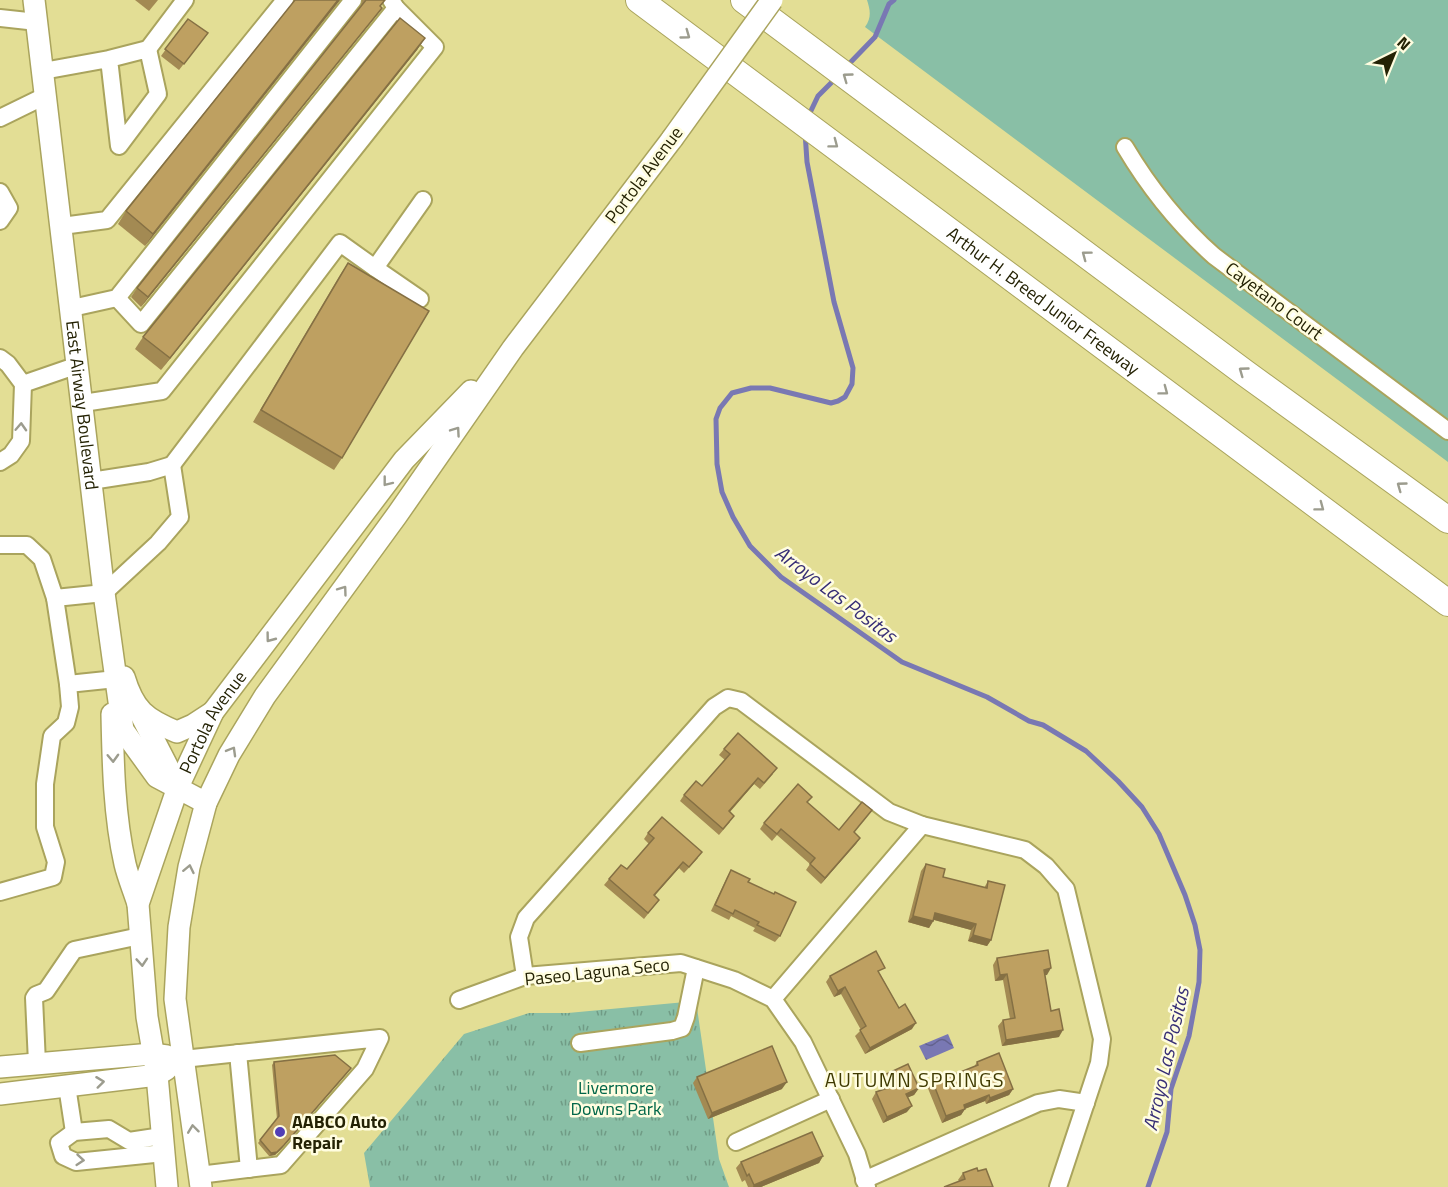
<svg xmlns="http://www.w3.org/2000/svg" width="1448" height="1187" font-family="'Titillium Web',sans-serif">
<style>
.grass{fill:#89bfa6}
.park{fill:url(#park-tufts)}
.water{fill:url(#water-waves)}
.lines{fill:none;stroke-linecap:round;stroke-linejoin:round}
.stream{stroke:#7978b3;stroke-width:5}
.minor-casing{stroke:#aaa45d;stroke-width:20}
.major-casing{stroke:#aaa45d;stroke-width:24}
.highway-casing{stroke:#aaa45d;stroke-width:28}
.minor{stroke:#fff;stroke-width:16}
.major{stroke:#fff;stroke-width:21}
.highway{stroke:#fff;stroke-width:26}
.major-bridge-casing{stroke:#aaa45d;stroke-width:24;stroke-linecap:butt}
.major-bridge{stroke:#fff;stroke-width:21}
.wall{fill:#a38a53}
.shaded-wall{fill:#857044}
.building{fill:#bea061;stroke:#857044;stroke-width:1.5}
.oneway{stroke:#9c9c8e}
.poi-dot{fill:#523eb5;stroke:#fffde0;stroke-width:2}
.labels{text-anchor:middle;stroke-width:5;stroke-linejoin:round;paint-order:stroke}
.street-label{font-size:18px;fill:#242204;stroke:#fffde0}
.park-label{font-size:18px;fill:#016648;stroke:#fffde0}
.poi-label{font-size:18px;font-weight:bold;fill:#242204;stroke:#fffde0;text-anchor:start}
.water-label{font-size:20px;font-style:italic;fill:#372e76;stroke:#fffde0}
.neighbourhood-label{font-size:20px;letter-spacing:1.5px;fill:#3f3a00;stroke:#fffde0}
</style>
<defs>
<pattern id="park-tufts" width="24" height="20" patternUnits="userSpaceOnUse" patternTransform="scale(1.5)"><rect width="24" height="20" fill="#89bfa6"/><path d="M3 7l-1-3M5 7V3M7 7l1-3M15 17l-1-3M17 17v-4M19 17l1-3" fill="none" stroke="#709b85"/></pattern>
<pattern id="water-waves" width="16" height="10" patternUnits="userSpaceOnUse" patternTransform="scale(1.5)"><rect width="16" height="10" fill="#7978b3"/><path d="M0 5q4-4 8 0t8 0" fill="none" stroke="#63628f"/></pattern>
</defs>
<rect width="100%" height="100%" fill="#e3de95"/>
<path class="grass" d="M 867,0 L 1448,0 L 1448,462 L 865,27 C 872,17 870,10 867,0 Z"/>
<path class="park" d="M 696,1001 L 719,1159 L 729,1187 L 370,1187 L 364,1153 L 464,1034 L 529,1013 L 568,1013 Z"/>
<path class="water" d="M 948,1034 L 954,1048 L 926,1060 L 919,1046 Z"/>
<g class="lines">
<g class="stream">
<path d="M 845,68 L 875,37 L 889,4 L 894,0"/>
<path d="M 808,117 L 818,96 L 837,77"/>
<path d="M 805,132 L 807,162 L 834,302 L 853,368 L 852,384 L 845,397 L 838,401 L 831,403 L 770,388 L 751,388 L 732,393 L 720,408 L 716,419 L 717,464 L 722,492 L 733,517 L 750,546 L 781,577 L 902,662 L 987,697 L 1029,721 L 1043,725 L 1086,751 L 1118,781 L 1142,807 L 1159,834 L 1185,895 L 1195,925 L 1200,950 L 1199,982 L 1189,1036 L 1171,1089 L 1167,1132 L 1148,1187"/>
</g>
<defs>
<g id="minor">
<path d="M 0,18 L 37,22"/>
<path d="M 148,49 L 185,0"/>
<path d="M 43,71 L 109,59 L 119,146 L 158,94 L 148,49 L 109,59"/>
<path d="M 0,118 L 47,95"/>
<path d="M 1125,147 C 1150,189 1178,224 1214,256 L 1448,431"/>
<path d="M 0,192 L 9,208 L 0,221"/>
<path d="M 62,226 L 107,220 L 285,0"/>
<path d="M 375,268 L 420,299"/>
<path d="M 117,298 L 141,324 L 396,8"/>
<path d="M 72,308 L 117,298 L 353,0"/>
<path d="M 0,358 L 8,364 L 23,384 L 21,441 L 11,455 L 0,462"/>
<path d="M 23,384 L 78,365"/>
<path d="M 83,403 L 162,391 L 435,47 L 396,8 L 391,0"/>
<path d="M 172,465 L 340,243 L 375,268 L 423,200"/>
<path d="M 0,545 L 27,545 L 42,559 L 55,598 L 104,593 L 158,543 L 180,517 L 172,465 L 149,472 L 91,481"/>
<path d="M 55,598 L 68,684"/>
<path d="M 0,892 L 53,877 L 56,862 L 45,827 L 45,784 L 52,736 L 66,723 L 70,707 L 68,684 L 116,679"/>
<path d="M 525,976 L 519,937 L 526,918 L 714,707 L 728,698 L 741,701 L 889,812 L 922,825"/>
<path d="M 773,999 L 922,825 L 1025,850 L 1046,866 L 1066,889 L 1102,1039 L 1099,1063 L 1058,1187"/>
<path d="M 459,1000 L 525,976 L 681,963 L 734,980 L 773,999 L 803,1042 L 857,1154 L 867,1187"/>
<path d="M 580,1043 L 672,1031 L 682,1028 L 686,1017 L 696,968"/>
<path d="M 238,1053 L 249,1169"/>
<path d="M 183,1059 L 380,1038 L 365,1069 L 281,1165 L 199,1175"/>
<path d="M 37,1063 L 34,998 L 36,995 L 46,991 L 74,950 L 140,936"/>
<path d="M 67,1086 L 74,1132"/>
<path d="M 162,1136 L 129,1141 L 109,1129 L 74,1132 L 59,1143 L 63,1156 L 76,1162 L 164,1153"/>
<path d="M 736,1142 L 831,1099"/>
<path d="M 864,1180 L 1038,1103 L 1059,1099 L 1086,1103"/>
</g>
<g id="major">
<path id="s1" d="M 34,0 L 104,593 L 123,730 L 157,777 L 206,803"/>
<path d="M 124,677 C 134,710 145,719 177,732 L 193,725 L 213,712"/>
<path d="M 140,713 L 178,787"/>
<path d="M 112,714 C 113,763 114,815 125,864 C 128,877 134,891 138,904"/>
<path d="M 0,1067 L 152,1054 L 167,1056"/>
<path d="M 0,1094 L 157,1075 L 167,1069"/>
<path id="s2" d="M 167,1187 L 157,1075 L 147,1017 L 138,904 L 178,787 L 213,712 L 404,460 L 471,391"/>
<path d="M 201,1187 L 175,999 L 179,927 L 189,867 L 206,803 L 229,755 L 265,696 L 397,515 L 513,348 L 672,139"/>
</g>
<g id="highway">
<path id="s3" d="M 639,0 L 1448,603"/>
<path d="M 744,0 L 1245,373 L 1448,520"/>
</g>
</defs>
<use href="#minor" class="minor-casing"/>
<use href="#major" class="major-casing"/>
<use href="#highway" class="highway-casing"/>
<use href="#minor" class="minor"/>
<use href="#major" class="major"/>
<use href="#highway" class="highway"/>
<defs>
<path id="major-bridge" d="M 672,139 L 772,0"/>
</defs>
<use href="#major-bridge" class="major-bridge-casing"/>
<use href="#major-bridge" class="major-bridge"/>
</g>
<g class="wall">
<path d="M 135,0 L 158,0 L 149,11 Z"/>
<path d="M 295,0 L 340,0 L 145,246 L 118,224 L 126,211 Z"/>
<path d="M 362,0 L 385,0 L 380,6 L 382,8 L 375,17 L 141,307 L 131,297 L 137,288 L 361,5 Z"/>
<path d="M 188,19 L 208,33 L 179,70 L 161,56 Z"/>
<path d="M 425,38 L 417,50 L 161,370 L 135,349 L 143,337 Z"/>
<path d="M 348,263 L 342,458 L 334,470 L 253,422 L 340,275 Z"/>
<path d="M 724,749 L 773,774 L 760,789 L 754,784 L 730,812 L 730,822 L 719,835 L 680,801 L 684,795 L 702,786 L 725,760 L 719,755 Z"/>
<path d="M 808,803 L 839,830 L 867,816 L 854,832 L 860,838 L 821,884 L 806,870 L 810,864 L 777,835 L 772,841 L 760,829 L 764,823 Z"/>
<path d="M 648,833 L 698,858 L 684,873 L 679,868 L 654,896 L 659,900 L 644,919 L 604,885 L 609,879 L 627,869 L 649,844 L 644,839 Z"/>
<path d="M 926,864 L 943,877 L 984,888 L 988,881 L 991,940 L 987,946 L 968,941 L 971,930 L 934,920 L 929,928 L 908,922 L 921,871 Z"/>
<path d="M 731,870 L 748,882 L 780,936 L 775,942 L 753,931 L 755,928 L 731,916 L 729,920 L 711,911 L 727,877 Z"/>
<path d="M 997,958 L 1047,975 L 1045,975 L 1051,1011 L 1059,1037 L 1002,1046 L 998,1026 L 1003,1020 L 1010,1019 L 1003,980 L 995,981 L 993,965 Z"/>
<path d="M 880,974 L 899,1008 L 912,1029 L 865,1054 L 855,1036 L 861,1030 L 841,994 L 834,997 L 826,982 L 830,976 Z"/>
<path d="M 335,1055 L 282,1148 L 275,1155 L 269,1156 L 258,1143 L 277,1119 L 272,1065 L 274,1062 Z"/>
<path d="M 977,1062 L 1013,1089 L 1009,1095 L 986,1104 L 985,1101 L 965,1109 L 961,1115 L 942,1123 L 927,1086 L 932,1080 L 953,1075 L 974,1067 Z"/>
<path d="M 884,1075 L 919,1088 L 914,1095 L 908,1097 L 907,1112 L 883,1123 L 872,1099 L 876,1092 L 884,1089 L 880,1081 Z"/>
<path d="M 697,1077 L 782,1089 L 708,1119 L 693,1083 Z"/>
<path d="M 823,1156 L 819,1163 L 761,1187 L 748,1187 L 745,1180 L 742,1182 L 736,1168 L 741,1162 Z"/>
<path d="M 978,1171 L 993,1187 L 959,1181 L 958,1180 L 963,1173 Z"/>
</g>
<g class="shaded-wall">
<path d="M 338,0 L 340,0 L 145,246 L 153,234 Z"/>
<path d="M 382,8 L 375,17 L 141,307 L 148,297 Z"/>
<path d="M 425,38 L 417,50 L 161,370 L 170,358 Z"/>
<path d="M 758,778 L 754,784 L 725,817 L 729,811 Z"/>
<path d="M 860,838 L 856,844 L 821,884 L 825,878 Z"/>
<path d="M 683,862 L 679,868 L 649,902 L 654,895 Z"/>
<path d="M 935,913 L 976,924 L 971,930 L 931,919 Z"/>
<path d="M 913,916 L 933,921 L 929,928 L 908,922 Z"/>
<path d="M 973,935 L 991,940 L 987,946 L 968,941 Z"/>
<path d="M 1051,968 L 1047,975 L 1040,976 L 1044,970 Z"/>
<path d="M 1007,974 L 1003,980 L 995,981 L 1000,975 Z"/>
<path d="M 845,987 L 841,994 L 834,997 L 838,991 Z"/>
<path d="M 916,1023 L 912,1029 L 865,1054 L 870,1048 Z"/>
<path d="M 1063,1030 L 1059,1037 L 1002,1046 L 1006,1040 Z"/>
<path d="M 349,1071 L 282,1148 L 275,1155 L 269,1156 Z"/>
<path d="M 787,1082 L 782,1089 L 708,1119 L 712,1113 Z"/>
<path d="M 919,1088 L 914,1095 L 902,1100 L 906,1094 Z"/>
<path d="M 1013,1089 L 1009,1095 L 986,1104 L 990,1098 Z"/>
<path d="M 989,1095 L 985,1101 L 959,1111 L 964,1105 Z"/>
<path d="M 912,1106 L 907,1112 L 883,1123 L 887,1117 Z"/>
<path d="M 965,1109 L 961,1115 L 942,1123 L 946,1116 Z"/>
<path d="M 823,1156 L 819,1163 L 761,1187 L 753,1187 L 754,1185 Z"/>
</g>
<g class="building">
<path d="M 295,0 L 338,0 L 153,234 L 126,211 Z"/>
<path d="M 366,0 L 385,0 L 380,6 L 382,8 L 148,297 L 137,288 Z"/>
<path d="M 400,18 L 425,38 L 170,358 L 143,337 Z"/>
<path d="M 188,19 L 208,33 L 184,64 L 165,49 Z"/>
<path d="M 348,263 L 429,311 L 342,458 L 261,410 Z"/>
<path d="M 738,733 L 777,768 L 764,783 L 758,778 L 729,811 L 734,816 L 723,829 L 684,795 L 696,781 L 702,786 L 730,754 L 724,749 Z"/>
<path d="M 798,784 L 812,797 L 807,802 L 839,830 L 862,802 L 872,810 L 854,832 L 860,838 L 825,878 L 810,864 L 815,858 L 781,829 L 777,834 L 764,823 Z"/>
<path d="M 662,817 L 702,852 L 689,867 L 683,862 L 654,895 L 659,900 L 648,913 L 609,879 L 621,865 L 627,869 L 654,838 L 648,833 Z"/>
<path d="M 926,864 L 945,869 L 943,877 L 987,888 L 988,881 L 1005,885 L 991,940 L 973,935 L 976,924 L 935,913 L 933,921 L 913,916 Z"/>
<path d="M 731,870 L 750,879 L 748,882 L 774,894 L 775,892 L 796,902 L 780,936 L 757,925 L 759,922 L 735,910 L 733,914 L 715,905 Z"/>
<path d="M 1048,950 L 1051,968 L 1044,970 L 1051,1011 L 1059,1009 L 1063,1030 L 1006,1040 L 1003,1020 L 1015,1018 L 1007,974 L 1000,975 L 997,958 Z"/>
<path d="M 876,951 L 885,968 L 878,971 L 899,1008 L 905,1004 L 916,1023 L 870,1048 L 860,1030 L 866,1026 L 845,987 L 838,991 L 830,976 Z"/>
<path d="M 772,1046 L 787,1082 L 712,1113 L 697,1077 Z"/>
<path d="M 999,1053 L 1013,1089 L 990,1098 L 989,1095 L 964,1105 L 965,1109 L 946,1116 L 932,1080 L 951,1072 L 953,1075 L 978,1065 L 977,1062 Z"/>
<path d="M 335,1055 L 351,1068 L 284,1145 L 277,1152 L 271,1153 L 260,1140 L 279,1116 L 274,1062 Z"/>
<path d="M 908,1064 L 919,1088 L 906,1094 L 912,1106 L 887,1117 L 876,1092 L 890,1087 L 884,1075 Z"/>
<path d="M 812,1132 L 823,1156 L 754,1185 L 749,1174 L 747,1176 L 741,1162 Z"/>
<path d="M 977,1168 L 978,1171 L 986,1169 L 993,1187 L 944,1187 L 965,1179 L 963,1173 Z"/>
</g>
<defs><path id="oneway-chevron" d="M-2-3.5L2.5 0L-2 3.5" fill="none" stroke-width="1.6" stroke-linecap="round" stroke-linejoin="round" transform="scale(1.5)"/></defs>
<g class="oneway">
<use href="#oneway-chevron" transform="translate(686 35) rotate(36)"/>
<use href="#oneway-chevron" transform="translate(847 77) rotate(-144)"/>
<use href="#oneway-chevron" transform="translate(834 144) rotate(37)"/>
<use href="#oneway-chevron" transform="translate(1086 255) rotate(-143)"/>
<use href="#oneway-chevron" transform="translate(1243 371) rotate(-144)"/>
<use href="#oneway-chevron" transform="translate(1164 391) rotate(37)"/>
<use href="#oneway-chevron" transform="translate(21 427) rotate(-87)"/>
<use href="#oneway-chevron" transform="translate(456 431) rotate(-55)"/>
<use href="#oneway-chevron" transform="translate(387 482) rotate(128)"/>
<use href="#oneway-chevron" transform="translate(1401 486) rotate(-144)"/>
<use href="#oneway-chevron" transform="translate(1320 507) rotate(37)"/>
<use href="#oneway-chevron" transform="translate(343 590) rotate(-54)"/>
<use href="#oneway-chevron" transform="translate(270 638) rotate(127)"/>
<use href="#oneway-chevron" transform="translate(232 751) rotate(-60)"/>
<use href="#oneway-chevron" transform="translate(113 758) rotate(88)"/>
<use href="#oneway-chevron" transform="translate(189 869) rotate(-78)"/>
<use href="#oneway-chevron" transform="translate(142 962) rotate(86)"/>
<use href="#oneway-chevron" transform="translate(100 1082) rotate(-7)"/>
<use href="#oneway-chevron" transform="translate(193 1129) rotate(-97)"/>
<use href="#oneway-chevron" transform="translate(80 1160) rotate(5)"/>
</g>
<circle class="poi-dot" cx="280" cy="1132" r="6"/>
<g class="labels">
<g class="street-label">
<text transform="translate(644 175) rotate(-53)" y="6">Portola Avenue</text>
<text dy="6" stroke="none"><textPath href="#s3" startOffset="504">Arthur H. Breed Junior Freeway</textPath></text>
<text transform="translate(1274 301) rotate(37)" y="6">Cayetano Court</text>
<text dy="6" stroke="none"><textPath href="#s1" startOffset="408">East Airway Boulevard</textPath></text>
<text dy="6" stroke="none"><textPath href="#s2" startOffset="482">Portola Avenue</textPath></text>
<text transform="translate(597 972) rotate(-6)" y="6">Paseo Laguna Seco</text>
</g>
<g class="park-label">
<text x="616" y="1094">Livermore<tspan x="616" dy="21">Downs Park</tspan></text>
</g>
<g class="poi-label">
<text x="292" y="1128">AABCO Auto<tspan x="292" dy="21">Repair</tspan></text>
</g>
<g class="water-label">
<text transform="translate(836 594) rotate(37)" y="7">Arroyo Las Positas</text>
<text transform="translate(1166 1059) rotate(-77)" y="7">Arroyo Las Positas</text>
</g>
<g class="neighbourhood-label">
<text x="915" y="1087">AUTUMN SPRINGS</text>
</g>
</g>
<g transform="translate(1394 54) rotate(43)" stroke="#fffde0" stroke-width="4.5" paint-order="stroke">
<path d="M0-4.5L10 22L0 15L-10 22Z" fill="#242204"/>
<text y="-9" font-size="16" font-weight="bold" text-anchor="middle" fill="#242204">N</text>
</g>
</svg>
